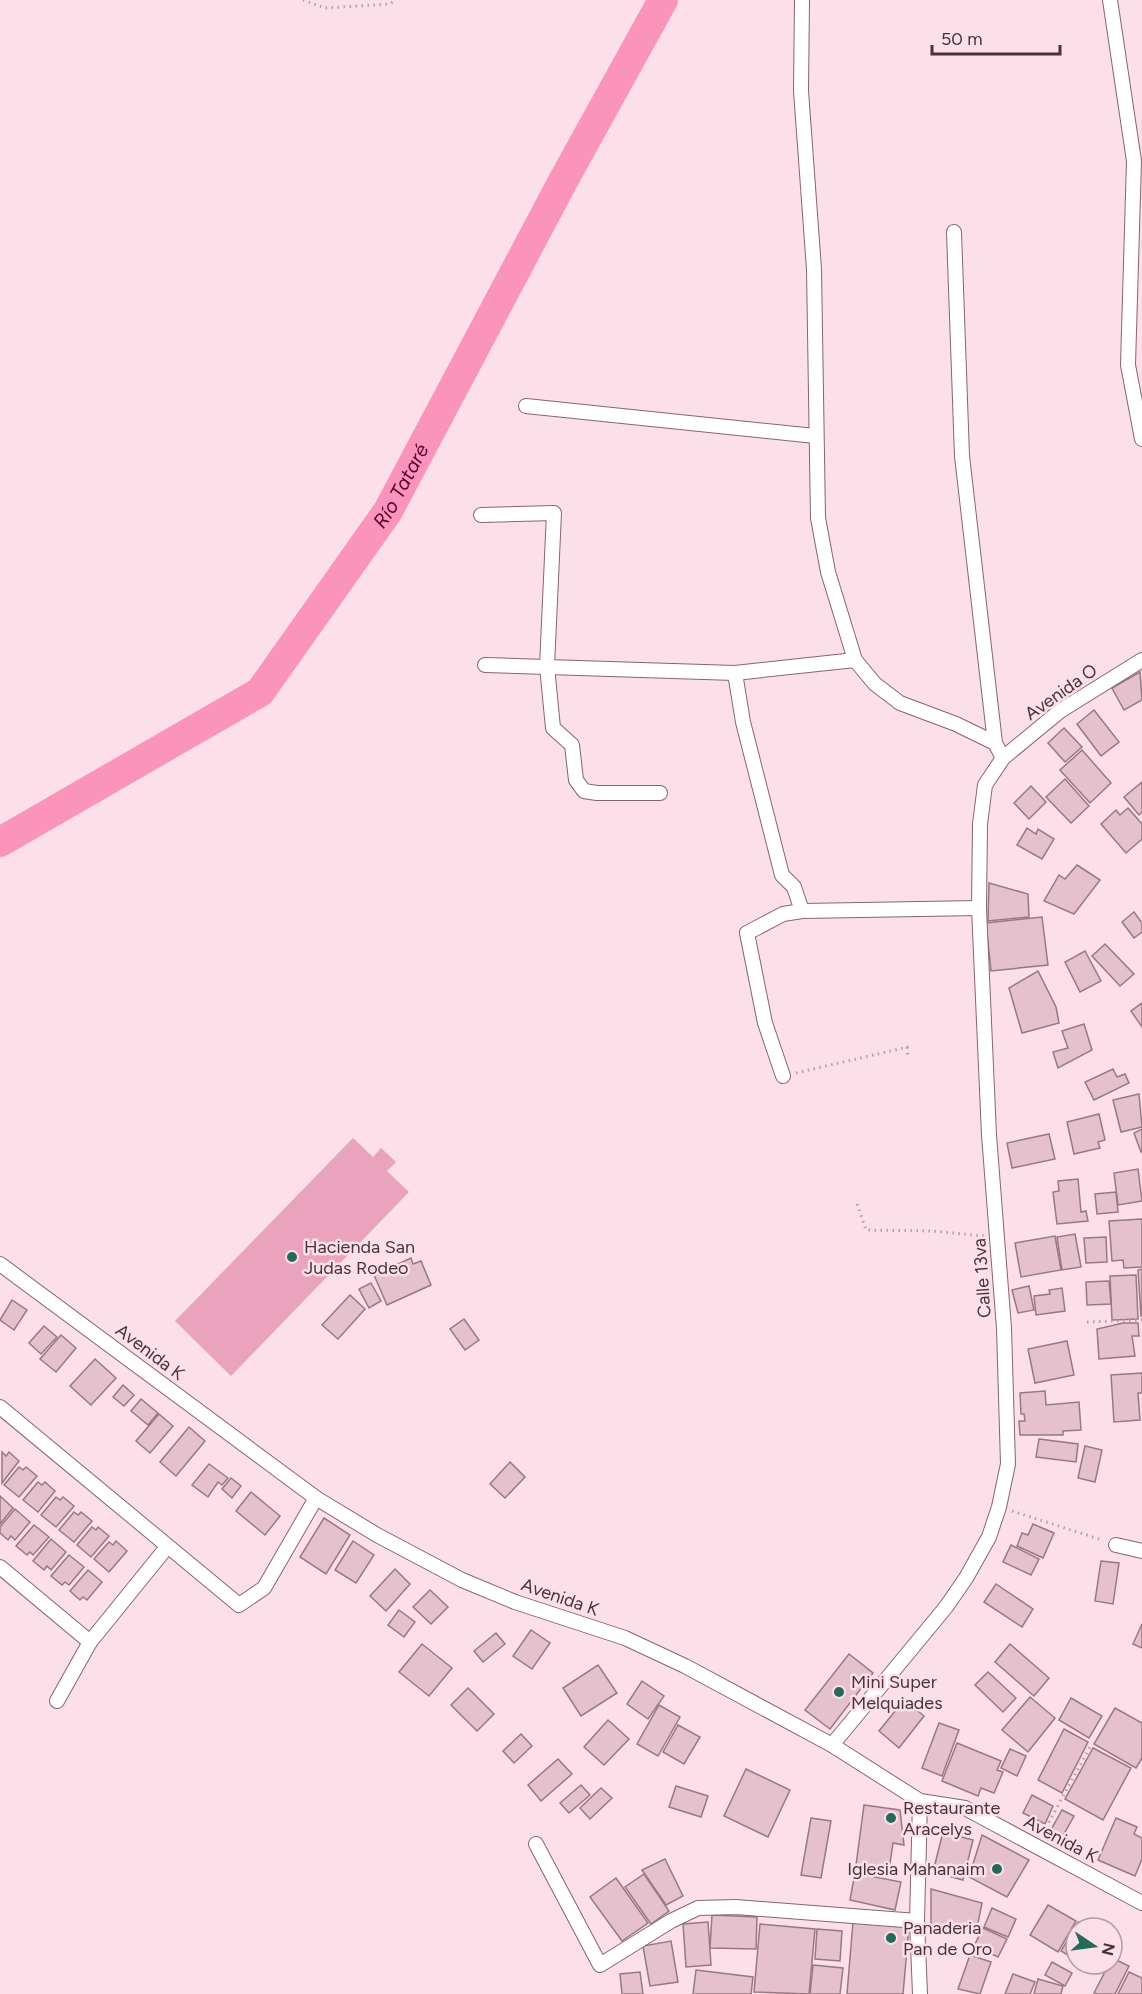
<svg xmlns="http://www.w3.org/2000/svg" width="1142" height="1994" font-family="Figtree,sans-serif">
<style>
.green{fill:#e9a3bc}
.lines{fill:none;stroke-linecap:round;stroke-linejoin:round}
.river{stroke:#fa94bb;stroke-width:30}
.building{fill:#e5c1cd;stroke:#987883;stroke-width:1.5}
.minor-casing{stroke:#856570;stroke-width:16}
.path{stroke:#b69ea6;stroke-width:3;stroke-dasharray:1.5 4.5;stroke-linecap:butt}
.minor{stroke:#fff;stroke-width:14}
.poi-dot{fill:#25695a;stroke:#fddfe9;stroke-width:2}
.labels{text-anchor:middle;stroke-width:5;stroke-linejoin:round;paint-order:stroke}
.street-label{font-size:18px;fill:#44353a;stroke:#fddfe9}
.poi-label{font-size:18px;fill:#44353a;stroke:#fddfe9;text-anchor:start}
.water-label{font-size:20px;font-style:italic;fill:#5b0031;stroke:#fddfe9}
</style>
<rect width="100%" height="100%" fill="#fddfe9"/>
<path class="green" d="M 353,1138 L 373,1157 L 381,1148 L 396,1162 L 387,1171 L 409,1192 L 231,1376 L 175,1321 Z"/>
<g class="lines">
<path class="river" id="s1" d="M 0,842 L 260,692 L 388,511 L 563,181 L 663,0"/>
</g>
<g class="building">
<path d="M 1140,672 L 1142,700 L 1124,710 L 1112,688 Z"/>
<path d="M 1094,710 L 1119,742 L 1101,756 L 1077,724 Z"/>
<path d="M 1064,728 L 1082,747 L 1065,762 L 1048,743 Z"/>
<path d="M 1082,750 L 1111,783 L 1090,803 L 1060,770 Z"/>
<path d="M 1065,779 L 1089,806 L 1071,823 L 1046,797 Z"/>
<path d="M 1142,782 L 1142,812 L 1139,815 L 1124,797 Z"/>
<path d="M 1031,786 L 1046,802 L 1029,819 L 1014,803 Z"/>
<path d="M 1128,808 L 1142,824 L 1142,839 L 1126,853 L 1101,824 L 1116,810 L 1120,815 Z"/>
<path d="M 1027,828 L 1036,834 L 1038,829 L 1054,839 L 1042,859 L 1017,845 Z"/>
<path d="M 1077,865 L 1100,880 L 1074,914 L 1044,901 L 1059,875 L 1065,879 Z"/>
<path d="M 989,883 L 1028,894 L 1029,917 L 988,921 Z"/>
<path d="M 1134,912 L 1142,923 L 1142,932 L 1134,938 L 1122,922 Z"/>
<path d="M 1042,917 L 1048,965 L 991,971 L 986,923 Z"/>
<path d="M 1105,944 L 1134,974 L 1120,986 L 1092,956 Z"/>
<path d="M 1085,951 L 1101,981 L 1080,992 L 1065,962 Z"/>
<path d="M 1038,971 L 1056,1007 L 1059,1023 L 1022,1033 L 1009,988 Z"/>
<path d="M 1142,1003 L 1142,1027 L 1131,1011 Z"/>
<path d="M 1084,1024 L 1092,1050 L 1058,1068 L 1053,1052 L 1068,1048 L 1062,1031 Z"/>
<path d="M 1113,1069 L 1117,1077 L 1125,1074 L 1129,1083 L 1094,1100 L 1085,1082 Z"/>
<path d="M 1139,1094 L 1142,1127 L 1121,1132 L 1113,1100 Z"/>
<path d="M 1099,1114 L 1105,1140 L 1098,1142 L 1100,1148 L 1074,1154 L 1067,1122 Z"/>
<path d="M 1142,1129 L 1142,1152 L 1141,1152 L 1134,1133 Z"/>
<path d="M 1049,1134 L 1055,1159 L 1012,1168 L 1007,1143 Z"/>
<path d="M 1138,1169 L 1142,1201 L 1118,1205 L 1114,1173 Z"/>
<path d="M 1078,1179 L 1081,1212 L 1086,1211 L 1088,1221 L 1057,1224 L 1053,1192 L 1059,1191 L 1058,1181 Z"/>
<path d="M 1116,1192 L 1118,1212 L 1097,1214 L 1095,1194 Z"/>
<path d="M 1142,1219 L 1142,1267 L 1124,1268 L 1123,1260 L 1112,1261 L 1109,1221 Z"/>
<path d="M 1075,1234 L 1081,1267 L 1062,1270 L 1057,1237 Z"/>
<path d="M 1055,1236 L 1061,1270 L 1021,1277 L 1015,1243 Z"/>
<path d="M 1106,1237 L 1107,1262 L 1086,1263 L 1084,1238 Z"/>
<path d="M 411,1258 L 413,1264 L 421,1261 L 431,1285 L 387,1305 L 374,1275 Z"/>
<path d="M 1142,1269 L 1142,1316 L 1141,1316 L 1138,1270 Z"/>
<path d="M 1136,1275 L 1138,1319 L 1112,1320 L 1110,1276 Z"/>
<path d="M 1109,1281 L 1111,1304 L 1087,1305 L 1086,1282 Z"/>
<path d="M 371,1283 L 381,1301 L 369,1308 L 359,1289 Z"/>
<path d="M 1029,1286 L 1034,1310 L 1018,1313 L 1012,1290 Z"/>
<path d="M 1062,1288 L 1065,1311 L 1036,1315 L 1034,1296 L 1050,1294 L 1049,1290 Z"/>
<path d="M 350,1295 L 365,1309 L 338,1339 L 322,1325 Z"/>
<path d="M 12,1300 L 27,1310 L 14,1330 L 0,1320 Z"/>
<path d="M 464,1319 L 479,1340 L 465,1350 L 450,1329 Z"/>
<path d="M 1123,1323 L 1138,1323 L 1139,1336 L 1132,1336 L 1135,1356 L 1099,1359 L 1097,1329 Z"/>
<path d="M 44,1326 L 57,1337 L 41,1354 L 29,1343 Z"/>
<path d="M 61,1335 L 76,1348 L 56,1372 L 40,1359 Z"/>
<path d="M 1067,1341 L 1074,1375 L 1035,1383 L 1028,1349 Z"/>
<path d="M 95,1359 L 116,1378 L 91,1405 L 70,1386 Z"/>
<path d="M 1142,1373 L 1142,1393 L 1138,1393 L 1140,1420 L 1114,1422 L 1111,1375 Z"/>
<path d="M 123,1385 L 134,1395 L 124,1406 L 113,1397 Z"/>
<path d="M 1045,1391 L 1046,1405 L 1079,1402 L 1081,1430 L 1063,1431 L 1063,1435 L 1020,1435 L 1019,1421 L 1025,1421 L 1024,1414 L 1021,1414 L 1020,1393 Z"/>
<path d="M 141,1399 L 158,1413 L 148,1425 L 131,1411 Z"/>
<path d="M 159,1414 L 173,1426 L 150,1453 L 136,1441 Z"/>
<path d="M 189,1427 L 205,1441 L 176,1476 L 160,1462 Z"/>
<path d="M 1039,1439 L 1078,1444 L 1076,1462 L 1036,1457 Z"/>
<path d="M 1085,1446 L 1102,1450 L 1095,1482 L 1078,1478 Z"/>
<path d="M 2,1452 L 6,1456 L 9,1452 L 19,1461 L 2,1483 Z"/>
<path d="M 510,1462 L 525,1477 L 505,1498 L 490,1484 Z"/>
<path d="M 209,1464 L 228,1478 L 222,1485 L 218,1482 L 208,1497 L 192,1485 Z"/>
<path d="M 19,1467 L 23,1470 L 26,1467 L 37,1476 L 19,1497 L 4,1485 Z"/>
<path d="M 231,1478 L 241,1486 L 232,1498 L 222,1489 Z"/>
<path d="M 38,1482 L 42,1485 L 45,1482 L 55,1491 L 38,1512 L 23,1500 Z"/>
<path d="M 251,1492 L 280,1516 L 265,1535 L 236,1511 Z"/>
<path d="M 0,1496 L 13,1508 L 0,1524 Z"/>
<path d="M 56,1497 L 60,1500 L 63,1497 L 74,1506 L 56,1527 L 41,1515 Z"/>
<path d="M 15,1509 L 30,1522 L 15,1540 L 11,1536 L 8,1540 L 0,1533 L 0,1527 Z"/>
<path d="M 74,1512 L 78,1515 L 81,1512 L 92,1521 L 74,1542 L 59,1530 Z"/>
<path d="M 324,1518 L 350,1535 L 326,1574 L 300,1557 Z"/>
<path d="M 1033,1524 L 1054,1533 L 1043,1558 L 1017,1546 L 1022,1533 L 1028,1535 Z"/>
<path d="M 34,1525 L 49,1537 L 33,1555 L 30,1552 L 27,1555 L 16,1546 Z"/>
<path d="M 92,1527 L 96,1530 L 98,1527 L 109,1536 L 91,1557 L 77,1545 Z"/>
<path d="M 51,1539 L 66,1552 L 51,1570 L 47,1566 L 44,1570 L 33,1561 Z"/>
<path d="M 116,1541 L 127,1551 L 109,1572 L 94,1559 L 109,1542 L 113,1545 Z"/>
<path d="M 353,1541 L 374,1555 L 356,1583 L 335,1570 Z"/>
<path d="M 1011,1545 L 1039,1559 L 1031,1575 L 1003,1562 Z"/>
<path d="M 69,1555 L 84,1567 L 69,1585 L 65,1582 L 62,1585 L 51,1576 Z"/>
<path d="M 1101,1561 L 1119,1563 L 1113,1604 L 1095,1601 Z"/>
<path d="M 395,1569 L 410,1584 L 386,1611 L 370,1596 Z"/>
<path d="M 88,1570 L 102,1582 L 87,1600 L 83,1597 L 80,1600 L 70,1591 Z"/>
<path d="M 996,1584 L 1033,1609 L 1022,1627 L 984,1602 Z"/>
<path d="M 430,1590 L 448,1607 L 431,1624 L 413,1607 Z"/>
<path d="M 399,1610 L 415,1622 L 404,1637 L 388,1625 Z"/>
<path d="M 1142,1624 L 1142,1648 L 1133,1644 Z"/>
<path d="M 531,1630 L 550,1643 L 532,1669 L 513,1656 Z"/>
<path d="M 496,1633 L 505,1644 L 483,1662 L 474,1651 Z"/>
<path d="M 422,1644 L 452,1668 L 429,1696 L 399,1672 Z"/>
<path d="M 1010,1644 L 1049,1678 L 1034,1696 L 995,1662 Z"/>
<path d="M 849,1654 L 873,1673 L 830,1729 L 805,1710 Z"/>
<path d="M 598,1665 L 617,1693 L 581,1716 L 563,1688 Z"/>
<path d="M 988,1672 L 1016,1698 L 1003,1712 L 975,1685 Z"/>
<path d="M 642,1681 L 664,1696 L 648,1719 L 627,1704 Z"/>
<path d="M 468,1688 L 494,1714 L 477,1731 L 451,1705 Z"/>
<path d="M 1030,1697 L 1055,1718 L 1028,1752 L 1002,1730 Z"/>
<path d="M 1071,1698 L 1102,1716 L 1089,1738 L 1059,1720 Z"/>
<path d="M 904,1700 L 924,1716 L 899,1748 L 879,1731 Z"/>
<path d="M 659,1705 L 680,1717 L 658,1756 L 637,1744 Z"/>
<path d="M 1115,1708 L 1142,1723 L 1142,1758 L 1136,1768 L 1094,1744 Z"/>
<path d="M 608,1720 L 629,1739 L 604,1765 L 584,1747 Z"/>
<path d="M 939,1723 L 959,1730 L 942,1776 L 922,1768 Z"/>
<path d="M 678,1725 L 700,1737 L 684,1764 L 663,1752 Z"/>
<path d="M 1064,1729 L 1088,1742 L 1062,1793 L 1038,1780 Z"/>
<path d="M 521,1734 L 532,1746 L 514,1763 L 503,1751 Z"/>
<path d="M 957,1743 L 1001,1761 L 997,1770 L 1003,1772 L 994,1793 L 981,1788 L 978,1796 L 942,1781 Z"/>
<path d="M 1093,1748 L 1131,1768 L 1103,1820 L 1065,1799 Z"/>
<path d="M 1010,1749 L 1026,1756 L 1017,1776 L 1001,1768 Z"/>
<path d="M 558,1759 L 572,1774 L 541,1801 L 528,1785 Z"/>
<path d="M 746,1769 L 790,1790 L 768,1837 L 724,1816 Z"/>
<path d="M 581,1785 L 590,1795 L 569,1813 L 560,1803 Z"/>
<path d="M 676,1786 L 708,1796 L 701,1817 L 669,1807 Z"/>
<path d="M 601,1788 L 612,1798 L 590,1819 L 580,1808 Z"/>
<path d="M 1032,1795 L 1053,1806 L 1045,1824 L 1023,1813 Z"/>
<path d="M 864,1805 L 900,1810 L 904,1845 L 893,1843 L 889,1870 L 856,1865 Z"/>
<path d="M 1062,1810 L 1074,1816 L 1059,1843 L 1047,1837 Z"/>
<path d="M 811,1818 L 831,1821 L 821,1878 L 801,1875 Z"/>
<path d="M 1116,1818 L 1137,1827 L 1134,1834 L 1142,1838 L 1142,1859 L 1135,1876 L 1098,1860 Z"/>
<path d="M 943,1832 L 973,1840 L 963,1880 L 933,1872 Z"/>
<path d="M 982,1835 L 1029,1860 L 1007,1897 L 969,1877 Z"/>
<path d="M 665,1859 L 683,1896 L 666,1905 L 642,1870 Z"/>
<path d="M 855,1873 L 901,1882 L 895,1910 L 850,1900 Z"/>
<path d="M 644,1874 L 669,1911 L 651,1924 L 625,1887 Z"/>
<path d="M 616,1878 L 648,1923 L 622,1941 L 590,1897 Z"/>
<path d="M 931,1889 L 982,1903 L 976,1933 L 931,1927 Z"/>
<path d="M 1048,1905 L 1076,1921 L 1058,1952 L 1030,1935 Z"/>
<path d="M 992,1908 L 1016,1919 L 1008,1937 L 984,1927 Z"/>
<path d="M 712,1915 L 757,1917 L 756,1949 L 710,1948 Z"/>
<path d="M 708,1922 L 711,1965 L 686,1967 L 683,1924 Z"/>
<path d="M 853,1922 L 909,1927 L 903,1994 L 847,1994 Z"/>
<path d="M 1078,1922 L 1089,1928 L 1076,1928 L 1076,1960 L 1061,1951 Z"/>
<path d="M 760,1924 L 815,1929 L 809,1994 L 754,1992 Z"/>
<path d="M 983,1928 L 1007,1939 L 998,1957 L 974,1946 Z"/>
<path d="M 817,1929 L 842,1931 L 840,1961 L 815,1959 Z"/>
<path d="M 671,1941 L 678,1982 L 650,1986 L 643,1946 Z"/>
<path d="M 970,1955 L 991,1962 L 980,1994 L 958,1989 Z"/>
<path d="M 1112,1958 L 1129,1966 L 1115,1994 L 1097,1994 L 1094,1993 L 1109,1964 L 1112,1964 Z"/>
<path d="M 1052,1962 L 1072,1973 L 1065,1986 L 1045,1975 Z"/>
<path d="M 813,1965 L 843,1968 L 840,1994 L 810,1994 Z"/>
<path d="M 696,1970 L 753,1977 L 751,1994 L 693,1994 Z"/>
<path d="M 640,1972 L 643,1994 L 622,1994 L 620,1974 Z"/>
<path d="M 1129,1972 L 1142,1978 L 1142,1994 L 1118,1994 Z"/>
<path d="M 1013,1974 L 1035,1982 L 1030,1994 L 1005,1994 Z"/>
<path d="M 1038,1979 L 1063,1986 L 1061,1994 L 1034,1994 Z"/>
</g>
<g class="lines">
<defs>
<g id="minor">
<path d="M 802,0 L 801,91 L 814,269 L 818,518 L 828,572 L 855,660 L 875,684 L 900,703 L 956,724 L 995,743 L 1003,758"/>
<path d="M 1110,0 L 1134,161 L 1128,365 L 1142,439"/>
<path d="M 954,232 L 962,456 L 995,743"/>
<path d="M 526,406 L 815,436"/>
<path d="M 481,515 L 554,513 L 547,666 L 553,728 L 572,745 L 576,780 L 584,791 L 597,793 L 660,793"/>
<path d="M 485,665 L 735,673 L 855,660"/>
<path d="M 735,673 L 743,722 L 782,875 L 794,887 L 802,911 L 979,908"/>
<path d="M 783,1076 L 765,1023 L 747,933 L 783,914 L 802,911"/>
<path d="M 0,1264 L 316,1498 L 377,1535 L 462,1580 L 515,1602 L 625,1638 L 685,1666 L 832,1745 L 920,1801 L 965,1808 L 1142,1903"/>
<path d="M 0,1407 L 239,1605 L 264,1588 L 316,1498"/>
<path d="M 1116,1545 L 1142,1551"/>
<path d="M 0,1567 L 90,1642"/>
<path d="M 57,1701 L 90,1642 L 167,1547"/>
<path d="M 832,1745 L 946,1607 L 966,1578 L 989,1537 L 999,1507 L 1008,1464 L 1004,1328 L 989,1135 L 979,908 L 980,824 L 985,785 L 1003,758 L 1060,711 L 1142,660"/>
<path d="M 920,1801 L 917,1921 L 920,1994"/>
<path d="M 536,1844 L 600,1965 L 671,1921 L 698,1908 L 736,1907 L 917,1921"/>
</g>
</defs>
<use href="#minor" class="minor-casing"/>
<g class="path">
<path d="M 303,0 L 325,8 L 390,4 L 395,0"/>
<path d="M 907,1047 L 908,1057"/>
<path d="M 796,1073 L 912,1046"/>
<path d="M 857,1204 L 866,1230 L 932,1231 L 984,1236"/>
<path d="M 1087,1322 L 1142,1320"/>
<path d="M 1012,1511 L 1102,1540"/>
<path d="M 1043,1833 L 1091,1745"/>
</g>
<use href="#minor" class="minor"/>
</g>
<g class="poi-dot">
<circle cx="292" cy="1257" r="6"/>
<circle cx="839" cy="1692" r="6"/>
<circle cx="891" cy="1818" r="6"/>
<circle cx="997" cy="1869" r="6"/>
<circle cx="891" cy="1938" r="6"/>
</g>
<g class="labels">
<g class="street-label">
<text transform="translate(1061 692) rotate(-35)" y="6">Avenida O</text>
<text transform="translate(982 1278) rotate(-94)" y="6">Calle 13va</text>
<text transform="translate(150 1352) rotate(37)" y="6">Avenida K</text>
<text transform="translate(560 1597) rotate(19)" y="6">Avenida K</text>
<text transform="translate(1061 1839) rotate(28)" y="6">Avenida K</text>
</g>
<g class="poi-label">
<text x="304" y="1253">Hacienda San<tspan x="304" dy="21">Judas Rodeo</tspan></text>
<text x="851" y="1688">Mini Super<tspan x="851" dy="21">Melquiades</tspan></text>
<text x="903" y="1814">Restaurante<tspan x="903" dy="21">Aracelys</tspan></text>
<text x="985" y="1875" text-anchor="end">Iglesia Mahanaim</text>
<text x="903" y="1934">Panaderia<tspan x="903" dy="21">Pan de Oro</tspan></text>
</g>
<g class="water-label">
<text dy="7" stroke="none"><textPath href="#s1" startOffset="550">Río Tataré</textPath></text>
</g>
</g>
<g transform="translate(1094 1946) rotate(103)"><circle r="28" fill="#fddfe9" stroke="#b39ba3" stroke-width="1.5"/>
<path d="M0-4.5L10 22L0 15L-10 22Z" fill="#25695a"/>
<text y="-9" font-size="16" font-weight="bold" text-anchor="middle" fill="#44353a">N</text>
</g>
<path d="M932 45v9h128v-9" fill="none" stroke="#44353a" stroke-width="3"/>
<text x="941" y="45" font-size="18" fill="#44353a" stroke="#fddfe9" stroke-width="4.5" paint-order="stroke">50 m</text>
</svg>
